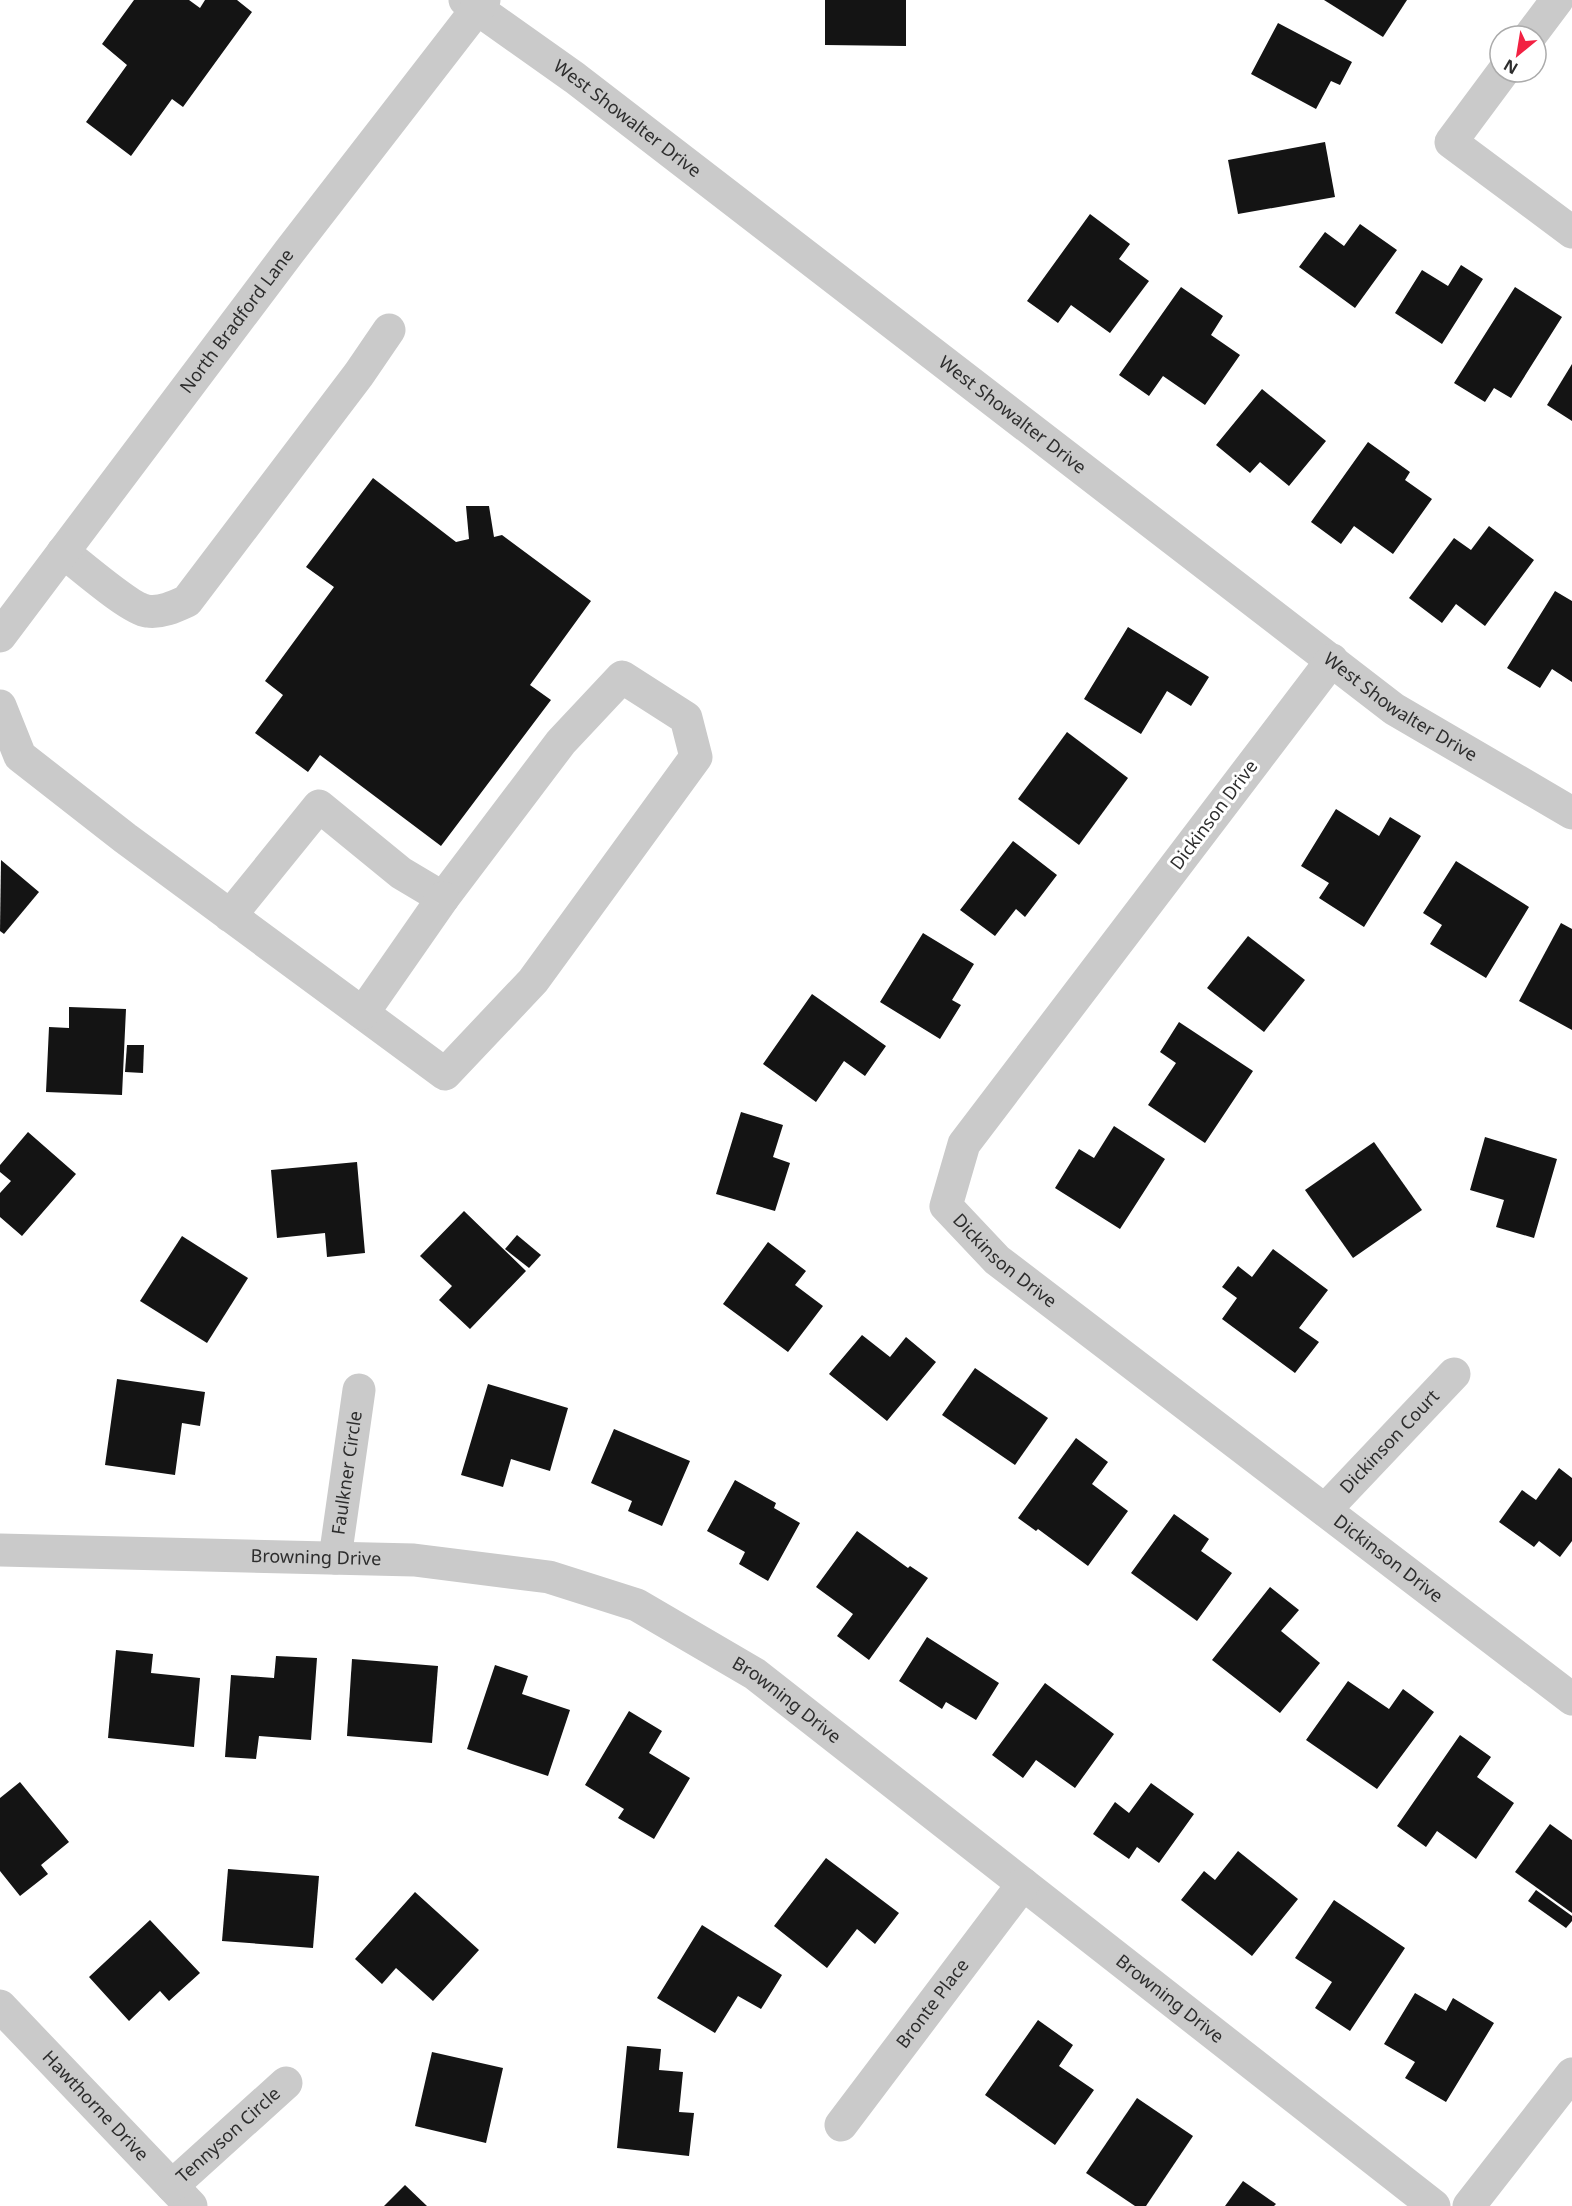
<svg xmlns="http://www.w3.org/2000/svg" width="1572" height="2206" font-family="'Noto Sans',sans-serif">
<style>
.building{fill:#141414}
.lines{fill:none;stroke-linecap:round;stroke-linejoin:round}
.minor{stroke:#cacaca;stroke-width:33}
.labels{text-anchor:middle;stroke-width:6;stroke-linejoin:round;paint-order:stroke}
.street-label{font-size:18px;fill:#2d2d2d;stroke:#fff}
</style>
<rect width="100%" height="100%" fill="#fff"/>
<g class="building">
<path d="M 134,0 L 189,0 L 200,8 L 205,0 L 237,0 L 252,12 L 183,107 L 172,99 L 131,156 L 86,122 L 127,65 L 102,44 Z"/>
<path d="M 825,0 L 906,0 L 906,46 L 825,45 Z"/>
<path d="M 1324,0 L 1407,0 L 1383,37 Z"/>
<path d="M 1278,23 L 1352,62 L 1340,85 L 1331,81 L 1316,109 L 1251,74 Z"/>
<path d="M 1325,142 L 1335,197 L 1238,214 L 1228,160 Z"/>
<path d="M 1090,214 L 1130,244 L 1119,259 L 1149,281 L 1110,333 L 1071,305 L 1058,323 L 1027,301 Z"/>
<path d="M 1360,224 L 1397,250 L 1355,308 L 1299,267 L 1325,232 L 1344,246 Z"/>
<path d="M 1461,265 L 1483,279 L 1442,344 L 1395,313 L 1422,270 L 1448,286 Z"/>
<path d="M 1181,287 L 1223,316 L 1211,335 L 1240,355 L 1205,405 L 1163,376 L 1149,396 L 1119,375 Z"/>
<path d="M 1515,287 L 1562,317 L 1511,398 L 1494,388 L 1485,402 L 1454,383 Z"/>
<path d="M 1572,364 L 1572,421 L 1547,405 Z"/>
<path d="M 1262,389 L 1326,441 L 1289,486 L 1260,462 L 1250,473 L 1216,445 Z"/>
<path d="M 1368,442 L 1410,472 L 1405,480 L 1432,499 L 1393,554 L 1354,526 L 1341,544 L 1311,522 Z"/>
<path d="M 373,478 L 456,542 L 469,539 L 466,506 L 489,506 L 494,537 L 502,535 L 591,601 L 530,685 L 551,700 L 441,846 L 320,755 L 308,772 L 255,733 L 283,695 L 265,681 L 334,587 L 306,567 Z"/>
<path d="M 1489,526 L 1534,560 L 1485,626 L 1456,604 L 1442,623 L 1409,598 L 1454,538 L 1471,550 Z"/>
<path d="M 1555,591 L 1572,601 L 1572,682 L 1552,669 L 1540,688 L 1507,668 Z"/>
<path d="M 1128,627 L 1209,677 L 1191,706 L 1167,691 L 1141,734 L 1084,699 Z"/>
<path d="M 1067,732 L 1128,778 L 1079,845 L 1018,799 Z"/>
<path d="M 1336,809 L 1379,836 L 1390,817 L 1421,836 L 1364,927 L 1319,898 L 1329,883 L 1301,866 Z"/>
<path d="M 1013,841 L 1057,875 L 1025,917 L 1016,909 L 995,936 L 960,910 Z"/>
<path d="M 1,860 L 39,892 L 4,934 L 0,931 Z"/>
<path d="M 1456,861 L 1529,907 L 1486,978 L 1430,944 L 1442,925 L 1423,913 Z"/>
<path d="M 1561,923 L 1572,929 L 1572,1030 L 1519,1001 Z"/>
<path d="M 923,933 L 974,964 L 952,1000 L 961,1005 L 940,1039 L 880,1002 Z"/>
<path d="M 1248,936 L 1305,980 L 1264,1032 L 1207,988 Z"/>
<path d="M 812,994 L 886,1046 L 865,1076 L 844,1061 L 816,1102 L 763,1064 Z"/>
<path d="M 69,1007 L 126,1009 L 122,1095 L 46,1092 L 49,1027 L 69,1028 Z"/>
<path d="M 1179,1022 L 1253,1071 L 1205,1143 L 1148,1105 L 1176,1063 L 1160,1052 Z"/>
<path d="M 127,1045 L 144,1045 L 143,1073 L 125,1072 Z"/>
<path d="M 741,1112 L 783,1125 L 773,1157 L 790,1163 L 775,1211 L 716,1194 Z"/>
<path d="M 1114,1126 L 1165,1159 L 1120,1229 L 1055,1188 L 1079,1149 L 1094,1158 Z"/>
<path d="M 28,1132 L 76,1174 L 22,1236 L 0,1217 L 0,1193 L 11,1181 L 0,1172 L 0,1165 Z"/>
<path d="M 1485,1137 L 1557,1159 L 1534,1238 L 1496,1227 L 1504,1200 L 1470,1190 Z"/>
<path d="M 1374,1142 L 1422,1210 L 1353,1258 L 1305,1190 Z"/>
<path d="M 357,1162 L 365,1253 L 327,1257 L 325,1233 L 277,1238 L 271,1170 Z"/>
<path d="M 464,1211 L 526,1271 L 470,1329 L 439,1300 L 452,1286 L 420,1256 Z"/>
<path d="M 517,1235 L 541,1255 L 529,1268 L 505,1249 Z"/>
<path d="M 182,1236 L 248,1278 L 207,1343 L 140,1301 Z"/>
<path d="M 768,1242 L 806,1271 L 795,1285 L 823,1306 L 788,1352 L 723,1304 Z"/>
<path d="M 1273,1249 L 1328,1290 L 1299,1328 L 1319,1342 L 1295,1373 L 1222,1319 L 1237,1298 L 1222,1287 L 1238,1266 L 1252,1277 Z"/>
<path d="M 862,1335 L 890,1357 L 906,1337 L 936,1362 L 887,1421 L 829,1374 Z"/>
<path d="M 975,1368 L 1048,1418 L 1015,1465 L 942,1415 Z"/>
<path d="M 117,1379 L 205,1392 L 200,1426 L 182,1423 L 175,1475 L 105,1465 Z"/>
<path d="M 488,1384 L 568,1408 L 550,1471 L 511,1459 L 503,1487 L 461,1475 Z"/>
<path d="M 614,1429 L 690,1461 L 662,1526 L 628,1511 L 632,1501 L 591,1483 Z"/>
<path d="M 1076,1438 L 1108,1462 L 1092,1484 L 1128,1511 L 1088,1566 L 1038,1529 L 1036,1531 L 1018,1518 Z"/>
<path d="M 1559,1468 L 1572,1478 L 1572,1541 L 1560,1557 L 1539,1541 L 1534,1547 L 1499,1522 L 1522,1490 L 1536,1500 Z"/>
<path d="M 735,1480 L 776,1503 L 774,1508 L 800,1523 L 768,1581 L 739,1564 L 745,1552 L 707,1531 Z"/>
<path d="M 1174,1514 L 1209,1539 L 1201,1551 L 1232,1573 L 1197,1621 L 1131,1573 Z"/>
<path d="M 857,1531 L 908,1568 L 910,1566 L 928,1578 L 869,1660 L 837,1636 L 853,1614 L 816,1587 Z"/>
<path d="M 1270,1587 L 1299,1610 L 1281,1631 L 1320,1663 L 1280,1713 L 1212,1660 Z"/>
<path d="M 927,1637 L 999,1683 L 976,1720 L 946,1702 L 942,1709 L 899,1681 Z"/>
<path d="M 116,1650 L 153,1654 L 151,1673 L 200,1678 L 194,1747 L 108,1738 Z"/>
<path d="M 276,1656 L 317,1658 L 311,1740 L 259,1736 L 256,1759 L 225,1757 L 231,1675 L 274,1678 Z"/>
<path d="M 352,1659 L 438,1666 L 432,1743 L 347,1736 Z"/>
<path d="M 495,1665 L 528,1676 L 522,1694 L 570,1710 L 548,1776 L 467,1749 Z"/>
<path d="M 1348,1681 L 1389,1709 L 1403,1689 L 1434,1712 L 1377,1789 L 1306,1740 Z"/>
<path d="M 1045,1683 L 1114,1734 L 1075,1788 L 1036,1760 L 1023,1778 L 992,1755 Z"/>
<path d="M 629,1711 L 662,1731 L 649,1753 L 690,1778 L 654,1839 L 618,1818 L 624,1809 L 585,1785 Z"/>
<path d="M 1460,1735 L 1491,1757 L 1477,1777 L 1514,1803 L 1476,1859 L 1437,1831 L 1426,1847 L 1397,1826 Z"/>
<path d="M 20,1782 L 69,1842 L 41,1865 L 48,1874 L 20,1896 L 0,1871 L 0,1798 Z"/>
<path d="M 1151,1783 L 1194,1814 L 1159,1863 L 1137,1847 L 1129,1859 L 1093,1834 L 1115,1802 L 1129,1813 Z"/>
<path d="M 1550,1824 L 1572,1840 L 1572,1913 L 1515,1872 Z"/>
<path d="M 1238,1851 L 1298,1899 L 1252,1956 L 1181,1900 L 1204,1871 L 1215,1880 Z"/>
<path d="M 826,1858 L 899,1913 L 875,1944 L 857,1929 L 827,1968 L 774,1926 Z"/>
<path d="M 228,1869 L 319,1876 L 313,1948 L 222,1941 Z"/>
<path d="M 1536,1890 L 1572,1916 L 1572,1921 L 1566,1928 L 1528,1901 Z"/>
<path d="M 415,1892 L 479,1950 L 433,2001 L 396,1968 L 382,1984 L 355,1959 Z"/>
<path d="M 1334,1900 L 1405,1948 L 1350,2031 L 1315,2008 L 1332,1982 L 1295,1958 Z"/>
<path d="M 150,1920 L 200,1973 L 169,2001 L 160,1991 L 129,2021 L 89,1977 Z"/>
<path d="M 702,1925 L 782,1975 L 761,2009 L 738,1996 L 715,2033 L 657,1998 Z"/>
<path d="M 1415,1993 L 1446,2011 L 1453,1998 L 1494,2023 L 1446,2102 L 1405,2078 L 1415,2062 L 1384,2044 Z"/>
<path d="M 1038,2020 L 1073,2045 L 1059,2066 L 1094,2090 L 1055,2145 L 985,2095 Z"/>
<path d="M 627,2046 L 661,2049 L 659,2070 L 683,2072 L 679,2112 L 694,2113 L 689,2156 L 617,2148 Z"/>
<path d="M 432,2052 L 503,2068 L 486,2143 L 415,2126 Z"/>
<path d="M 1137,2098 L 1193,2136 L 1146,2206 L 1135,2206 L 1086,2173 Z"/>
<path d="M 1243,2181 L 1276,2204 L 1274,2206 L 1225,2206 Z"/>
<path d="M 405,2185 L 427,2206 L 384,2206 Z"/>
</g>
<g class="lines">
<g class="minor">
<path id="s1" d="M 465,0 L 575,78 L 1394,709 L 1572,813"/>
<path d="M 1530,36 L 1557,0"/>
<path d="M 1503,72 L 1451,142 L 1572,232"/>
<path d="M 63,552 C 79,564 130,609 147,611 C 161,613 174,607 187,601 L 359,374 L 389,330"/>
<path id="s2" d="M 0,636 L 289,252 L 484,0"/>
<path id="s3" d="M 1332,660 L 964,1144 L 946,1206 L 997,1260 L 1572,1699"/>
<path d="M 0,706 L 20,756 L 125,838 L 445,1074 L 533,981 L 696,757 L 686,718 L 622,677 L 561,742 L 443,898 L 401,873 L 319,806 L 230,916"/>
<path d="M 363,1013 L 443,898"/>
<path id="s4" d="M 1325,1510 L 1454,1374"/>
<path id="s5" d="M 0,1550 L 414,1560 L 549,1577 L 637,1605 L 755,1674 L 1434,2206"/>
<path id="s6" d="M 335,1558 L 359,1390"/>
<path id="s7" d="M 0,2006 L 191,2206"/>
<path id="s8" d="M 841,2125 L 1023,1884"/>
<path id="s9" d="M 172,2186 L 286,2083"/>
<path d="M 1469,2206 L 1572,2074"/>
</g>
</g>
<g class="labels">
<g class="street-label">
<text dy="6" stroke="none"><textPath href="#s1" startOffset="201">West Showalter Drive</textPath></text>
<text dy="6" stroke="none"><textPath href="#s2" startOffset="394">North Bradford Lane</textPath></text>
<text dy="6" stroke="none"><textPath href="#s1" startOffset="687">West Showalter Drive</textPath></text>
<text dy="6" stroke="none"><textPath href="#s1" startOffset="1173">West Showalter Drive</textPath></text>
<text transform="translate(1214 815) rotate(-53)" y="6">Dickinson Drive</text>
<text dy="6" stroke="none"><textPath href="#s3" startOffset="753">Dickinson Drive</textPath></text>
<text dy="6" stroke="none"><textPath href="#s4" startOffset="94">Dickinson Court</textPath></text>
<text dy="6" stroke="none"><textPath href="#s6" startOffset="86">Faulkner Circle</textPath></text>
<text dy="6" stroke="none"><textPath href="#s5" startOffset="316">Browning Drive</textPath></text>
<text dy="6" stroke="none"><textPath href="#s3" startOffset="1239">Dickinson Drive</textPath></text>
<text dy="6" stroke="none"><textPath href="#s5" startOffset="820">Browning Drive</textPath></text>
<text dy="6" stroke="none"><textPath href="#s5" startOffset="1306">Browning Drive</textPath></text>
<text dy="6" stroke="none"><textPath href="#s8" startOffset="152">Bronte Place</textPath></text>
<text dy="6" stroke="none"><textPath href="#s7" startOffset="138">Hawthorne Drive</textPath></text>
<text dy="6" stroke="none"><textPath href="#s9" startOffset="76">Tennyson Circle</textPath></text>
</g>
</g>
<g transform="translate(1518 54) rotate(210)"><circle r="28" fill="#ffffff" stroke="#ababab" stroke-width="1.5"/>
<path d="M0-4.5L10 22L0 15L-10 22Z" fill="#f22142"/>
<text y="-9" font-size="16" font-weight="bold" text-anchor="middle" fill="#2d2d2d">N</text>
</g>
</svg>
